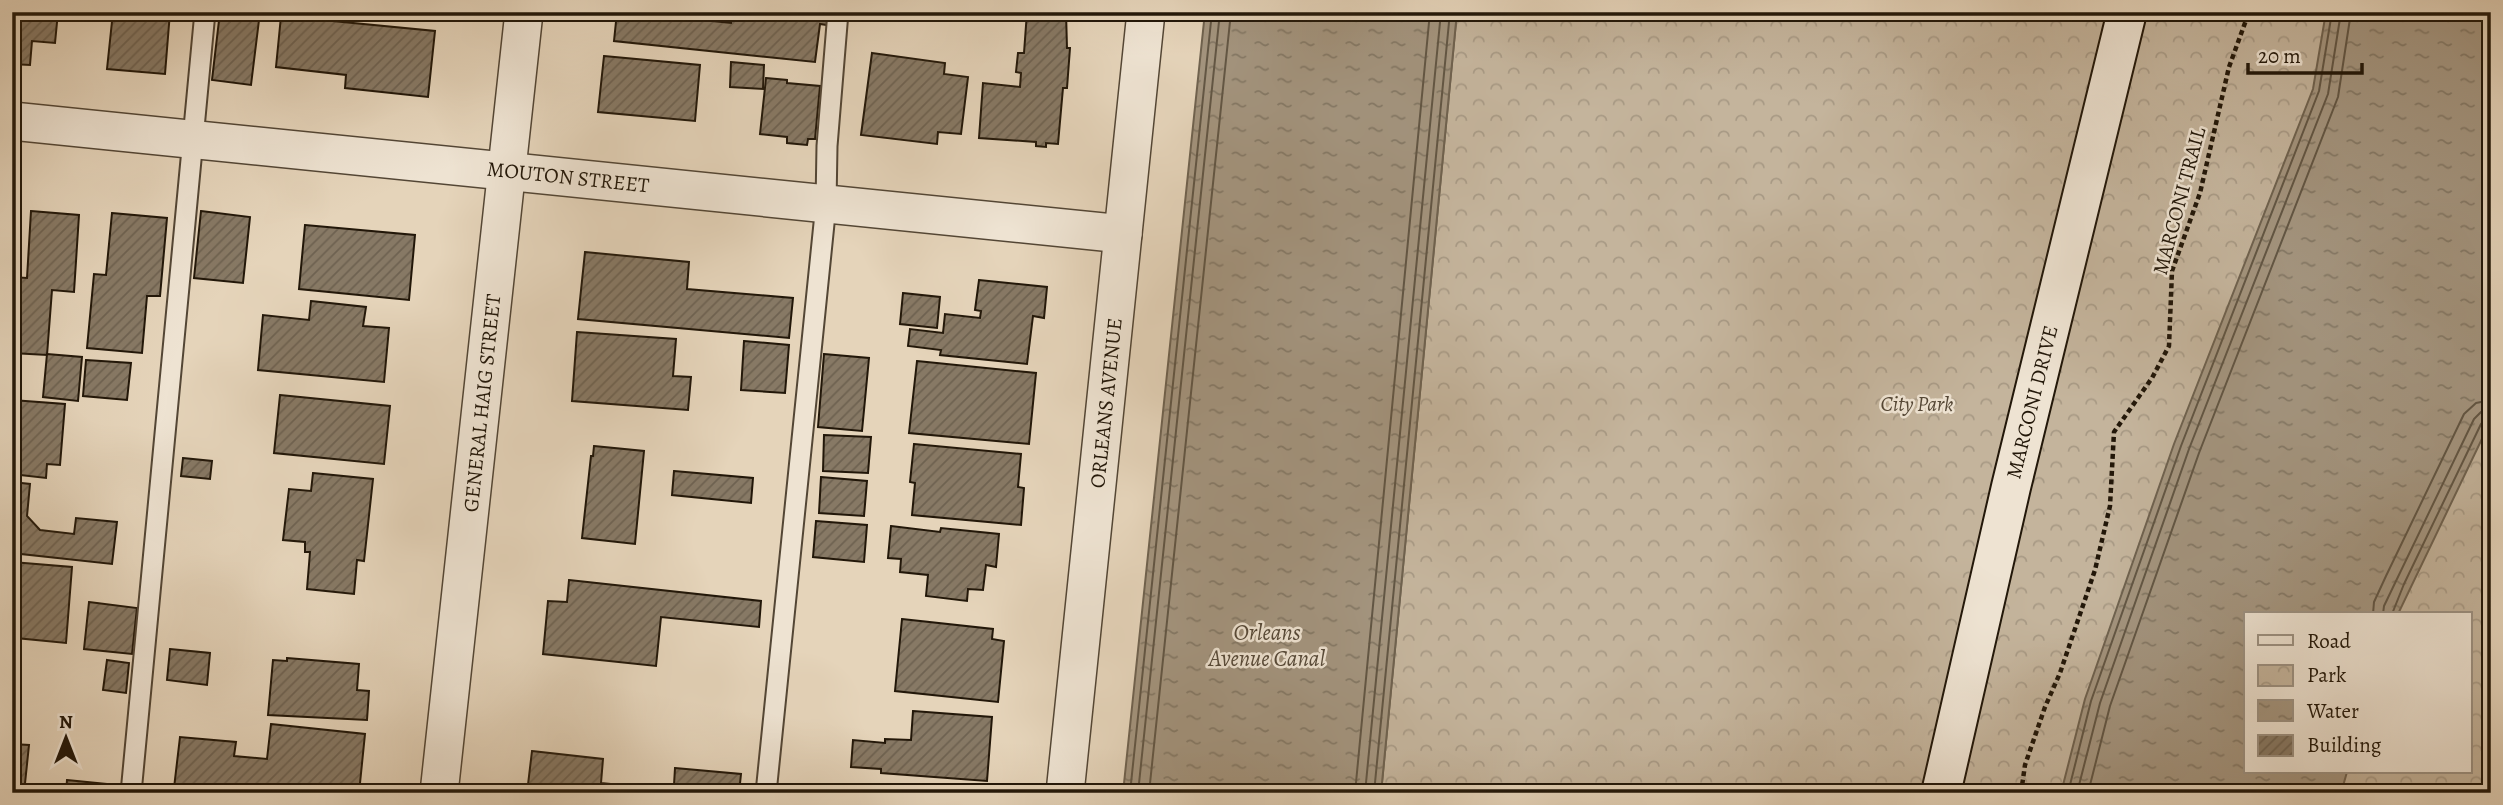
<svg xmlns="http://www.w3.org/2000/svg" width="2503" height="805" font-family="Alegreya,serif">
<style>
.park{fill:url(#park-crowns);stroke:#736652;stroke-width:2;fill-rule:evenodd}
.water{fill:url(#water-ripples);stroke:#6f624f;stroke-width:2}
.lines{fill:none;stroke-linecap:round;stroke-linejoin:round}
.shore{stroke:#625644;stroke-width:2}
.building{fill:url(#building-hatch);stroke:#221709;stroke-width:2}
.lane-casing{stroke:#534635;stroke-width:23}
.street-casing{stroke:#534635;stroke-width:40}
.secondary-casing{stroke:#221709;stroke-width:42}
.path{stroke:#221709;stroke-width:4.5;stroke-dasharray:5 3.5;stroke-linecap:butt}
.lane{stroke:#eee3d2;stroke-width:19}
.street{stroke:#eee3d2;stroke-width:37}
.secondary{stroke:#eee3d2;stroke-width:38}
.labels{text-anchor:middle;stroke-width:5;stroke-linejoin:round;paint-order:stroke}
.street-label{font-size:21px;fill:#221709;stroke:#eee3d2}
.park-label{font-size:21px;font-style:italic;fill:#534635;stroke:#eee3d2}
.water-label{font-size:23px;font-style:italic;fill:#564938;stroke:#eee3d2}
</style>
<defs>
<pattern id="park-crowns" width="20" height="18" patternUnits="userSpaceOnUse" patternTransform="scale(1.75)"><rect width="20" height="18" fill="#c4b49c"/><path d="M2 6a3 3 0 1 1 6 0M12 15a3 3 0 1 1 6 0" fill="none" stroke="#a89a85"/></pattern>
<pattern id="water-ripples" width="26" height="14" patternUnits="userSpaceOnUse" patternTransform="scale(1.75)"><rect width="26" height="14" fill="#a3947e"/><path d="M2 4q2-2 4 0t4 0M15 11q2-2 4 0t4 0" fill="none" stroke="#847865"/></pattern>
<pattern id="building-hatch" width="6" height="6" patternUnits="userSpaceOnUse" patternTransform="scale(1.75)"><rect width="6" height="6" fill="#877965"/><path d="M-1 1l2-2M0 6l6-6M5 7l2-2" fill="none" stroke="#6e6251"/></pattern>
</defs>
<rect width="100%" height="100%" fill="#e5d4ba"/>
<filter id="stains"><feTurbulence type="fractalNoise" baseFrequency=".00286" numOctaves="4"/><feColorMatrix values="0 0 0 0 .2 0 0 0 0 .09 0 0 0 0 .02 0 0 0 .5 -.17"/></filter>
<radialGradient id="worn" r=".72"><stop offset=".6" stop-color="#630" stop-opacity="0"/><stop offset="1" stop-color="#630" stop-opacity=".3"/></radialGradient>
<path class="park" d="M 1457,12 L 2491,12 L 2491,793 L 1381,793 ZM 2246,614 L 2470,614 L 2470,772 L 2246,772 Z"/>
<g class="water">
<path d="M 1205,12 L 1457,12 L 1381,793 L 1123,793 Z"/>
<path d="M 2326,12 L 2491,12 L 2491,420 L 2398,614 L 2246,614 L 2246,772 L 2347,772 L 2341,793 L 2061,793 L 2085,699 L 2174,444 L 2313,89 Z"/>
</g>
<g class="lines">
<g class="shore">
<path d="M 2373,614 L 2374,602 L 2386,576 L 2464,414 L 2476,403 L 2491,400"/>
<path d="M 2383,614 L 2384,606 L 2396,581 L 2474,419 L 2481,412 L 2491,410"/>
<path d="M 2392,614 L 2404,584 L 2481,424 L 2485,420 L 2491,419"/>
<path d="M 1130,793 L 1212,12"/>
<path d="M 1138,793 L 1220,12"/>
<path d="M 1149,793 L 1231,12"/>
<path d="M 1355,793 L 1430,12"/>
<path d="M 1365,793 L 1441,12"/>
<path d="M 1374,793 L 1450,12"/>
<path d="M 2068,793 L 2091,701 L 2181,446 L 2319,91 L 2332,12"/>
<path d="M 2077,793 L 2100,703 L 2189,449 L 2328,94 L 2341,12"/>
<path d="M 2088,793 L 2110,706 L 2199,453 L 2338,97 L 2351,12"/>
</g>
</g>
<g class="building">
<path d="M 12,12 L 58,12 L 55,43 L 32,41 L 30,65 L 12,64 Z"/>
<path d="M 113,12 L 170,12 L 165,74 L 107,69 Z"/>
<path d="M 220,12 L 260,12 L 251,85 L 212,80 Z"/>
<path d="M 386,12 L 425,12 L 425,16 Z"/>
<path d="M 617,12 L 683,12 L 683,18 L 731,23 L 732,12 L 784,12 L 784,18 L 797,19 L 798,12 L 829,12 L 827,25 L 820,24 L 815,62 L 614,41 Z"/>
<path d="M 1027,12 L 1066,12 L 1067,48 L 1070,48 L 1067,88 L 1063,88 L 1058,144 L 1046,143 L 1046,147 L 1036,146 L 1036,142 L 979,138 L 983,83 L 1020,87 L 1021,73 L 1016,72 L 1018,53 L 1024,53 Z"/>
<path d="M 281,16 L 435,31 L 428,97 L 345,88 L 346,75 L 276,67 Z"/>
<path d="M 872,53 L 945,63 L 944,74 L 968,77 L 961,134 L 938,132 L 937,144 L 861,135 Z"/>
<path d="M 604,56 L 700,65 L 695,121 L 598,112 Z"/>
<path d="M 731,62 L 764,65 L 763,89 L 730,87 Z"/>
<path d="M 766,78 L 787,80 L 787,83 L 820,86 L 815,139 L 808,139 L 807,145 L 787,143 L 787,137 L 760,134 Z"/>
<path d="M 31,211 L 79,215 L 74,292 L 52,290 L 47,355 L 12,353 L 12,277 L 27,278 Z"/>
<path d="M 201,211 L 250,217 L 243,283 L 194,278 Z"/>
<path d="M 112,213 L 167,218 L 160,296 L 147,296 L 142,353 L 87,348 L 94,274 L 106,275 Z"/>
<path d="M 305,225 L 415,235 L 409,300 L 299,289 Z"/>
<path d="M 585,252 L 689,262 L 687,289 L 793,298 L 789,338 L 578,319 Z"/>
<path d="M 979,280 L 1047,287 L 1044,318 L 1033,316 L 1027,364 L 940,355 L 941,350 L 908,346 L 910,329 L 943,333 L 945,314 L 980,318 L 981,311 L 975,310 Z"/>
<path d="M 903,293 L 940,297 L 937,328 L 900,324 Z"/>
<path d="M 311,301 L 366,307 L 363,326 L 389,328 L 384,382 L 258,370 L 263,315 L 309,320 Z"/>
<path d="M 577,332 L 676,339 L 673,376 L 691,377 L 688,410 L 572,401 Z"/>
<path d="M 744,341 L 789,345 L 785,393 L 741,390 Z"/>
<path d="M 47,354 L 82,357 L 78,401 L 43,397 Z"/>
<path d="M 824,354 L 869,358 L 862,431 L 818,427 Z"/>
<path d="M 86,360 L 131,363 L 127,400 L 83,396 Z"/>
<path d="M 917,361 L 1036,373 L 1029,444 L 909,433 Z"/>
<path d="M 280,395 L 390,406 L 384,464 L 274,453 Z"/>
<path d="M 12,400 L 65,404 L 60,465 L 47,464 L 46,478 L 12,474 Z"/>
<path d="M 824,435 L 871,437 L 868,473 L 823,471 Z"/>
<path d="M 914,444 L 1021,454 L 1018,487 L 1024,488 L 1021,525 L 912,515 L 915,483 L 910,482 Z"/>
<path d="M 594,446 L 644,451 L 635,544 L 582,538 L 591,456 L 593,456 Z"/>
<path d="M 183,458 L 212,461 L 210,479 L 181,476 Z"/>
<path d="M 674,471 L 753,478 L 751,503 L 672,495 Z"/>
<path d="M 313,473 L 373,479 L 364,561 L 357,560 L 354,594 L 307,589 L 310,552 L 305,552 L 305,542 L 283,540 L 289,489 L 311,491 Z"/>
<path d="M 821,477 L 867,481 L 864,516 L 819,513 Z"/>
<path d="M 12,482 L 30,484 L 27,516 L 40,530 L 74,534 L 76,518 L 117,522 L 112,564 L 12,553 Z"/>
<path d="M 816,521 L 867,525 L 864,562 L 813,557 Z"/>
<path d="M 891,526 L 940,532 L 941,528 L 999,534 L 996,567 L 986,565 L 983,590 L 968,589 L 967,601 L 926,596 L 928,575 L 900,572 L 901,559 L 888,558 Z"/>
<path d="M 12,562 L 72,567 L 66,643 L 16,638 L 17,621 L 12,621 Z"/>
<path d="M 569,580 L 761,601 L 759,627 L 661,617 L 656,666 L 543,654 L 548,601 L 567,602 Z"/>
<path d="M 89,602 L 137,608 L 132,654 L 84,649 Z"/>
<path d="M 902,619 L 993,629 L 992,639 L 1004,641 L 998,702 L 895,691 Z"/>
<path d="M 170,649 L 210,653 L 207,685 L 167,680 Z"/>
<path d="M 287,658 L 359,664 L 357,690 L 369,691 L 367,720 L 268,715 L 273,660 L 287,661 Z"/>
<path d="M 107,660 L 129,663 L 126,693 L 103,690 Z"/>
<path d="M 913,711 L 992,717 L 987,781 L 881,773 L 881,769 L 851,767 L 853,740 L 885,743 L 885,739 L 911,740 Z"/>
<path d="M 271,724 L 365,734 L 359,793 L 220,793 L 174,788 L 180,737 L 236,742 L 234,756 L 267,759 Z"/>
<path d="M 12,744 L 29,745 L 24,793 L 12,793 Z"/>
<path d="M 532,751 L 603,759 L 601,783 L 639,787 L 638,793 L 527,793 Z"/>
<path d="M 675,768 L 741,774 L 739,793 L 683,793 L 683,786 L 674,785 Z"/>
<path d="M 67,780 L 106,784 L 105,793 L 66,793 Z"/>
</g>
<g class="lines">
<defs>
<g id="lane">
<path d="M 131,793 L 205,12"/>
<path d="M 766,793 L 826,204 L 827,146 L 838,12"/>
</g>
<g id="street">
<path d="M 12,121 L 1123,234"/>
<path d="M 439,793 L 524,12"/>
<path d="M 1065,793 L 1146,12"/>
</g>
<path id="secondary" d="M 1941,793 L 2011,487 L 2127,12"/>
</defs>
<use href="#lane" class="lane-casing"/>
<use href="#street" class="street-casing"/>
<use href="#secondary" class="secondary-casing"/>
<path class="path" d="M 2021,793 L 2025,765 L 2045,707 L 2060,673 L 2095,570 L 2110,506 L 2114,432 L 2152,378 L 2169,346 L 2172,271 L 2200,193 L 2229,67 L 2249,12"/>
<use href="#lane" class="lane"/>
<use href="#street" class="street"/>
<use href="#secondary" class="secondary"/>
</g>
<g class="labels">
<g class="street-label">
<text transform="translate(568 177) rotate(6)" y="7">MOUTON STREET</text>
<text transform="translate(2179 201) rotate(-75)" y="7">MARCONI TRAIL</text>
<text transform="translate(2032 402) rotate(-76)" y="7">MARCONI DRIVE</text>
<text transform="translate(482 403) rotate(-84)" y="7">GENERAL HAIG STREET</text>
<text transform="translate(1106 403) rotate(-84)" y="7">ORLEANS AVENUE</text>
</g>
<g class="park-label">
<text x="1917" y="411">City Park</text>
</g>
<g class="water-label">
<text x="1267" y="640">Orleans<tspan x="1267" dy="26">Avenue Canal</tspan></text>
</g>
</g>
<rect width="2503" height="805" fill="none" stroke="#e5d4ba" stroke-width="42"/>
<rect x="14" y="14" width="2475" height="777" fill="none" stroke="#221709" stroke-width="3.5"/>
<rect x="21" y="21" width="2461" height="763" fill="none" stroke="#221709" stroke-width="2"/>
<rect x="2244" y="612" width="228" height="161" fill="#eee3d2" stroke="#9c9182" stroke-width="2"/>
<rect x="2258" y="635" width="35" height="10" fill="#eee3d2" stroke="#9c9182" stroke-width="2"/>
<text x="2307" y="648" font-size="21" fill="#221709">Road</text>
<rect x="2258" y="665" width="35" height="21" fill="url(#park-crowns)" stroke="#9c9182" stroke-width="2"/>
<text x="2307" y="682" font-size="21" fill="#221709">Park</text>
<rect x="2258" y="700" width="35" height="21" fill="url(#water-ripples)" stroke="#9c9182" stroke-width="2"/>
<text x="2307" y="718" font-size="21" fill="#221709">Water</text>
<rect x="2258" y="735" width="35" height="21" fill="url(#building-hatch)" stroke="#9c9182" stroke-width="2"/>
<text x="2307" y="752" font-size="21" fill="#221709">Building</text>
<g transform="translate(66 738)" stroke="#eee3d2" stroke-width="5" paint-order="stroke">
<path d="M0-5L12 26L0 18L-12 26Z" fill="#221709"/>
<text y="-10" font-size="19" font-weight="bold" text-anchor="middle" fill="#221709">N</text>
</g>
<path d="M2248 63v10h114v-10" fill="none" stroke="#221709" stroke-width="3.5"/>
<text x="2258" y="63" font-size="21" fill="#221709" stroke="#eee3d2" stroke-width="5" paint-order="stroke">20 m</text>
<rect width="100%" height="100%" filter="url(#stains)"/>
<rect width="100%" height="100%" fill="url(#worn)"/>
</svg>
